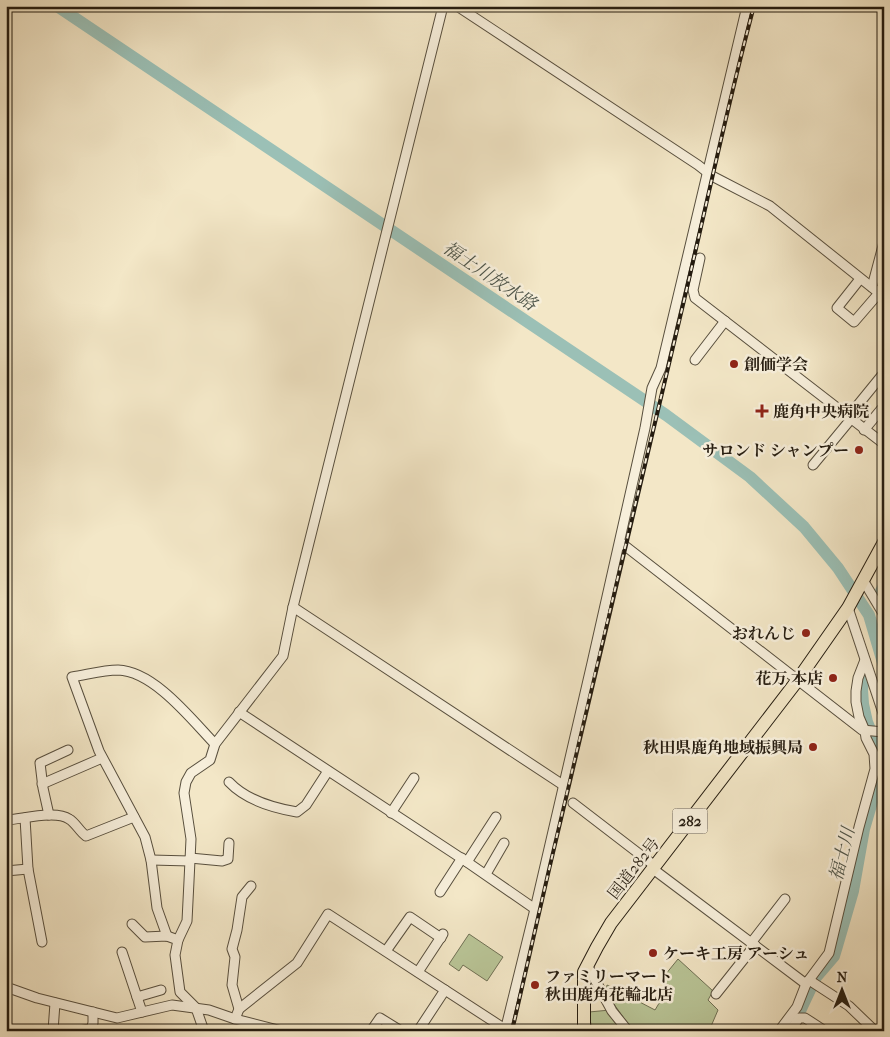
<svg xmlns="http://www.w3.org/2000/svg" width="890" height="1037" font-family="'IM FELL French Canon','Noto Serif JP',serif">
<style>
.green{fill:#b9c597;stroke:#6f7054}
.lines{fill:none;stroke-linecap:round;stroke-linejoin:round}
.river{stroke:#9bc0b6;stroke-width:12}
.minor-casing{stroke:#584f3e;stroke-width:11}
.highway-casing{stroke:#251c10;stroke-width:14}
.minor{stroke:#f7efdb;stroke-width:9}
.highway{stroke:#f3e7c7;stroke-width:12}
.rail-casing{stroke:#251c10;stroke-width:4}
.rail{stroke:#f7efdb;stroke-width:2;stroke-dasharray:5.5;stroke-linecap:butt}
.poi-dot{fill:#8f2418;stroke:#f7efdb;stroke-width:2}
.labels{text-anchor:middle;stroke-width:5;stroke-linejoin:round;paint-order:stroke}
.shield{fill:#f7efdb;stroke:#645b4d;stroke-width:1}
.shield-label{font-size:15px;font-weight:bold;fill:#251c10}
.poi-label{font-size:16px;font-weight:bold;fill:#251c10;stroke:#f7efdb;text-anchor:start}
.street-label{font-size:16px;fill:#251c10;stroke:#f7efdb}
.water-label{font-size:18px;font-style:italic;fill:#4e554a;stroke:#f7efdb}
</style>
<rect width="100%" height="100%" fill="#f3e7c7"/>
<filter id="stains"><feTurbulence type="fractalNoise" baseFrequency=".004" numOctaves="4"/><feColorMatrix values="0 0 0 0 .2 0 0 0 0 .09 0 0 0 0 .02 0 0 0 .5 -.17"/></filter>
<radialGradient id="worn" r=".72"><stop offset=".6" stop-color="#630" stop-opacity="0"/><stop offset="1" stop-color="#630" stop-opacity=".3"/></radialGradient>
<g class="green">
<path d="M 469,934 L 503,957 L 487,981 L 463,965 L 459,971 L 449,964 Z"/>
<path d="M 678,959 L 713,991 L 708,1000 L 718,1010 L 709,1031 L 633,1031 L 606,993 L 607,985 L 655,1010 L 667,990 L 661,980 Z"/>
<path d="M 610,1010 L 626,1031 L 592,1031 L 589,1012 Z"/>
</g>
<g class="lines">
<g class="river">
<path d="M 57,6 L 666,415 L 750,477 L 804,527 L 838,568 L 869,615 L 884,666"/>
<path d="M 879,595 L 884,586"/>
<path d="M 788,1028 L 800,1011 L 816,977 L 834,956 L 837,946 L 853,891 L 864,829 L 881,771 L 878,749 L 867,722 L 863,704 L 862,690 L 864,674"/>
</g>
<defs>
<g id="minor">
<path d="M 457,6 L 698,165 L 712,176 L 770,206 L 884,297"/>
<path d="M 700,258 L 693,290 L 695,298 L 884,444"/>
<path d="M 860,279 L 837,308 L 854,322 L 879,293"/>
<path d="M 872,287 L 884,242"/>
<path d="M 695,360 L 725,321"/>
<path d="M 848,417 L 883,374"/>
<path d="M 864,430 L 884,406"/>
<path d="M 813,465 L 851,419"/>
<path d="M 620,542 L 862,730 L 884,732"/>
<path d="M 863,580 L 884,615"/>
<path d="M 293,607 L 563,785"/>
<path d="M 848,608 L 884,716"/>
<path d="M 239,712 L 467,862 L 535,909"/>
<path d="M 229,782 C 246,800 273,808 297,812 L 306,805 L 328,771"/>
<path d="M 42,784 L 102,758"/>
<path d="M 573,803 L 655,866"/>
<path d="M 391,813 L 414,778"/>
<path d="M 49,815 L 43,788 L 40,763 L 68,750"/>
<path d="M 25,818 L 28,869 L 42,942"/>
<path d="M 6,820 C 23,819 56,810 69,819 C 76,823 79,831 86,836 L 134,817"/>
<path d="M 190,858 L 222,861 L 228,859 L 229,843"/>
<path d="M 151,860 L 190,861"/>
<path d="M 467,862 L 496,817"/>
<path d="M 653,869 L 806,984"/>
<path d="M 6,871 L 28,869"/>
<path d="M 486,874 L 504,843"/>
<path d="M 440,892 L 462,858"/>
<path d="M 132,924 L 145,937 L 167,936 L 178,940 L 175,955 L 180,992 L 196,1008 L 204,1031"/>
<path d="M 167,936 L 157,908 L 151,860 L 145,837 L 99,751 L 72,677 C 86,675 103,670 118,670 C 154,671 192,720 215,744"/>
<path d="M 178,940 L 187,921 L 189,881 L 191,839 L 184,793 L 186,782 L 191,773 L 210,760 L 215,744 L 283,656 L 293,607 L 443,6"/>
<path d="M 751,943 L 785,899"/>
<path d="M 386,951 L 410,917 L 441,938"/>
<path d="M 122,952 L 142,1012"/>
<path d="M 587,965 L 612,1011 L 628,1031"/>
<path d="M 418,972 L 443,934"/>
<path d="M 809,980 L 849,1006 L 875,1031"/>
<path d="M 6,987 L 37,998 L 117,1018 L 172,1005 L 209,1010 L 235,1019 L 282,1031"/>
<path d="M 716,994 L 755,945"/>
<path d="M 137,997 L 161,990"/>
<path d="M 239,1009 L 232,985 L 235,957 L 232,949 L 237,930 L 242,897 L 251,886"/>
<path d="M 235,1019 L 239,1009 L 297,963 L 328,914 L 505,1029"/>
<path d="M 53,1031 L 55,1003"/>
<path d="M 79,1031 L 91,1029 L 93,1023 L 93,1012"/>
<path d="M 371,1031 L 380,1018 L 401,1031"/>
<path d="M 418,1031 L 445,990"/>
<path d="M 505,1031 L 535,909 L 592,663 L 645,428 L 652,388 L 661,368 L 747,6"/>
<path d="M 779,1031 L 797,1007 L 806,984 L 829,953 L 859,827 L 875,769 L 874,754 L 866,738 L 865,731 L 859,717 L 856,702 L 856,691 L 858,678 L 865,660"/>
<path d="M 790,1031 L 799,1018 L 805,1018 L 825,1031"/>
</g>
<path id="highway" d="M 584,1031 L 584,972 L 597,947 L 611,923 L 797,681 L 848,608 L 884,542"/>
</defs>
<use href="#minor" class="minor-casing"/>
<use href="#highway" class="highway-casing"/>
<use href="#minor" class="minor"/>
<use href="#highway" class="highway"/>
<defs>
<path id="rail" d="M 512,1031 C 565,797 621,564 677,330 C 703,222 725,114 754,6"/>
</defs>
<use href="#rail" class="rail-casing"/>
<use href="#rail" class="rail"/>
</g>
<g class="poi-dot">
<circle cx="734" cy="364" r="5"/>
<path d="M759.5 403.5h5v5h5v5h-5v5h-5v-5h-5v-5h5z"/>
<circle cx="859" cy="450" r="5"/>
<circle cx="806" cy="633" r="5"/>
<circle cx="833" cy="678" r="5"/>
<circle cx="813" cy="747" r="5"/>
<circle cx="653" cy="953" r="5"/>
<circle cx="535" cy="985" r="5"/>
</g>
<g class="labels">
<rect class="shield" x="672.5" y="808.5" width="35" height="25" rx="4"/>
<g class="shield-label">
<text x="690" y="826">282</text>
</g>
<g class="poi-label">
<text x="744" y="370">創価学会</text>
<text x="773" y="417">鹿角中央病院</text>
<text x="849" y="456" text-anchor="end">サロンド シャンプー</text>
<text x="796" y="639" text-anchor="end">おれんじ</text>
<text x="823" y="684" text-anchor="end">花万 本店</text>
<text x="803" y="753" text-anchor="end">秋田県鹿角地域振興局</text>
<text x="663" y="959">ケーキ工房 アーシュ</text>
<text x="545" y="982">ファミリーマート<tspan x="545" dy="18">秋田鹿角花輪北店</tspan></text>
</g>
<g class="street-label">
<text transform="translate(633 868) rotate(-52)" y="6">国道282号</text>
</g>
<g class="water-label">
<text transform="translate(490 276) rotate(34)" y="6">福士川放水路</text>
<text transform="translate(842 854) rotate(-76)" y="6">福士川</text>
</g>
</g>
<rect width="890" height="1037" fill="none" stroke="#f3e7c7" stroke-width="25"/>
<rect x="8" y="8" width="875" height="1022" fill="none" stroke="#251c10" stroke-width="2.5"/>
<rect x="12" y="12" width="865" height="1012" fill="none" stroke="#251c10"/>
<g transform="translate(842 990)" stroke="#f7efdb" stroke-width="4" paint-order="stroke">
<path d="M0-4L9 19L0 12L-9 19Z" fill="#251c10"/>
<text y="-8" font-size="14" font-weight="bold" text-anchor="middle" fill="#251c10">N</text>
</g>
<rect width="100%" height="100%" filter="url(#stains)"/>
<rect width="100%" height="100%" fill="url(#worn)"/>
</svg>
